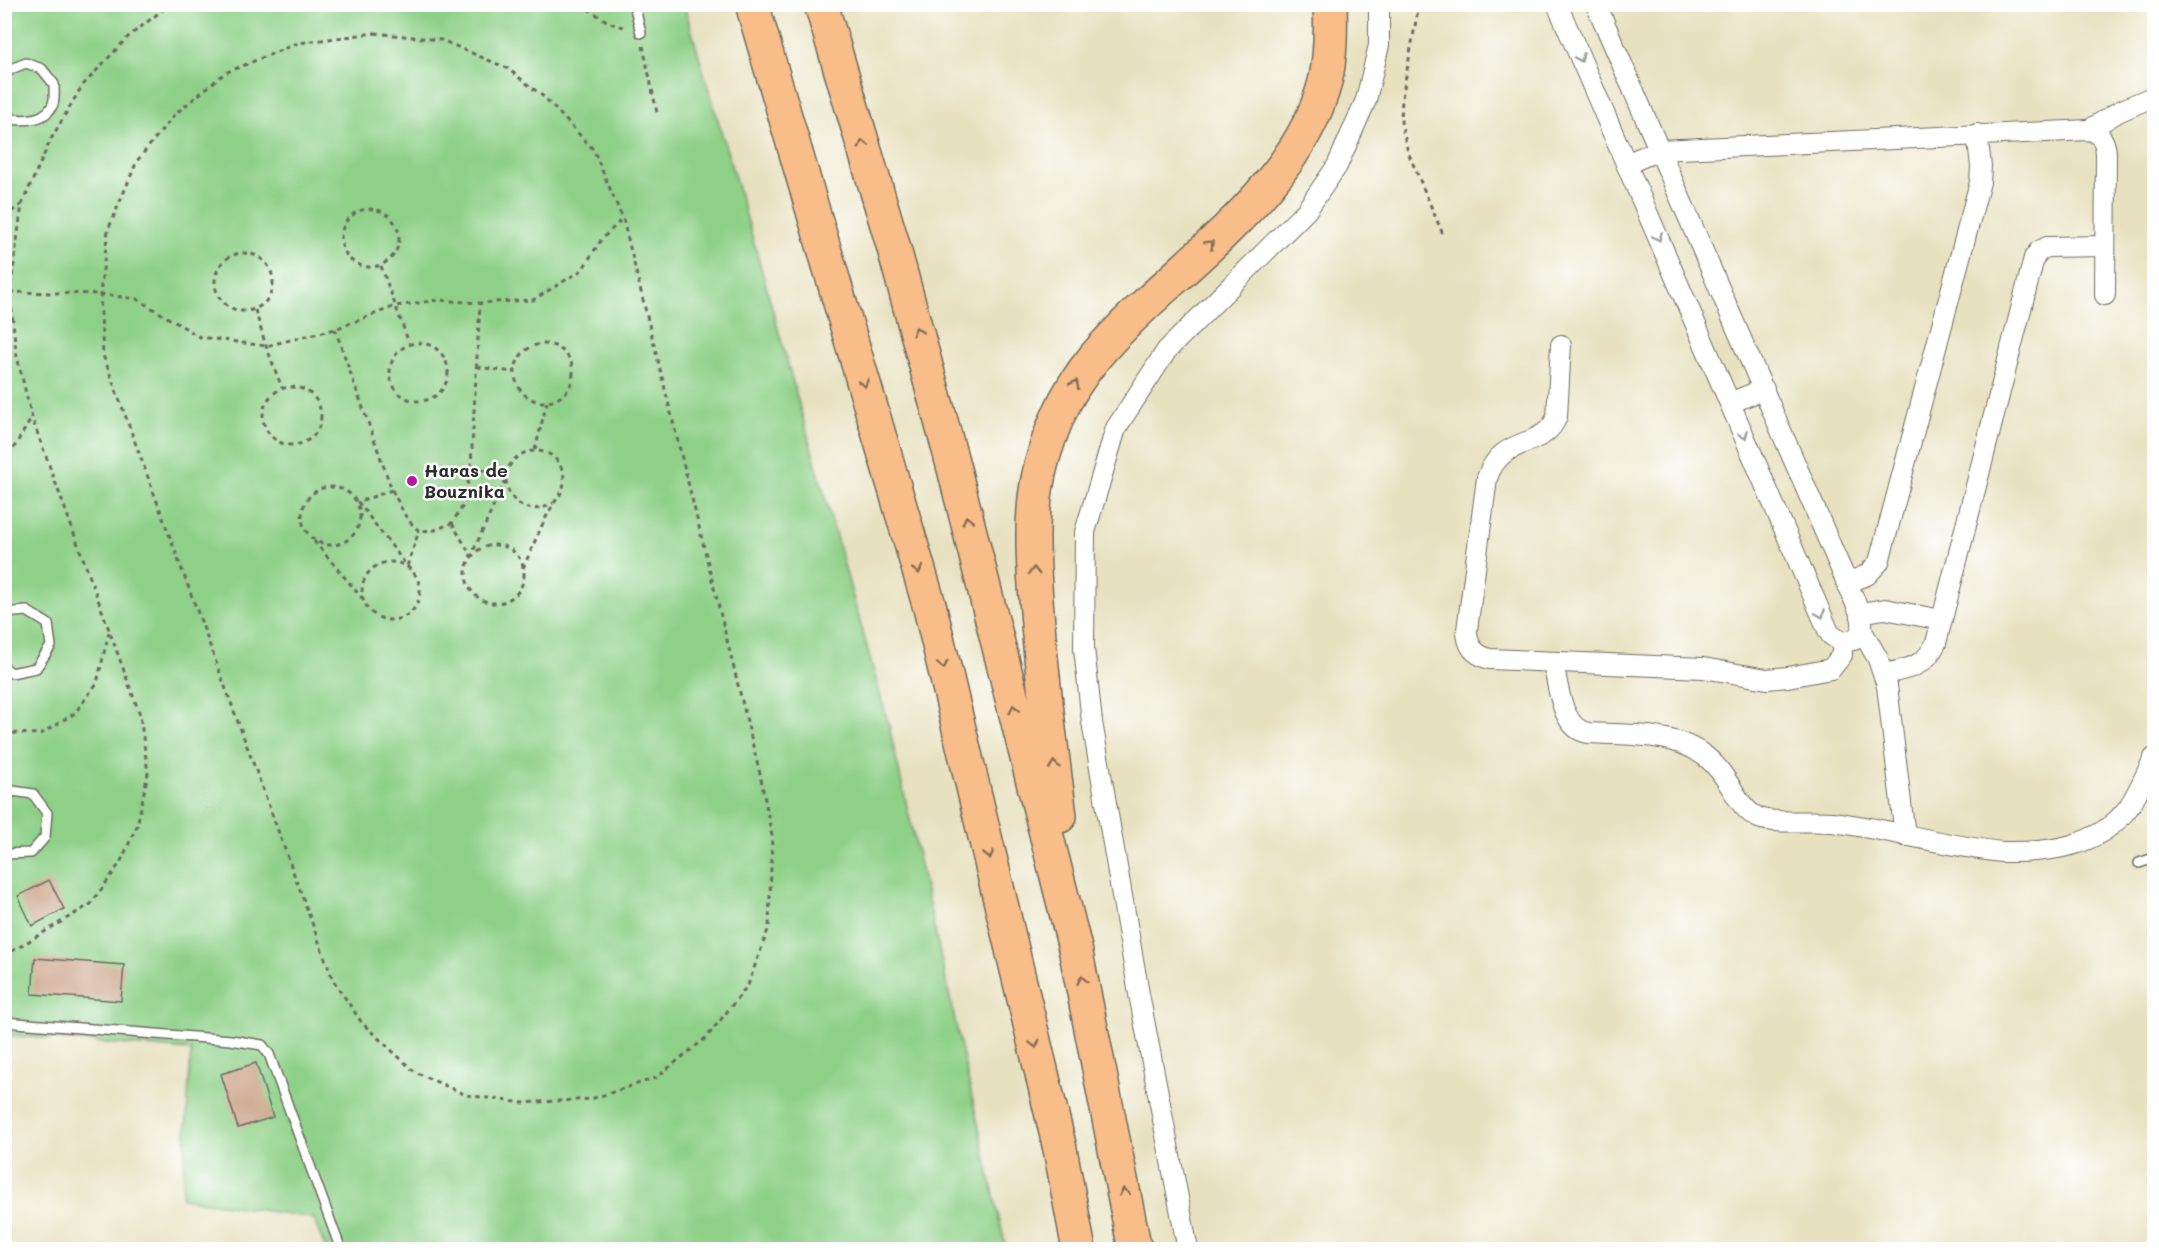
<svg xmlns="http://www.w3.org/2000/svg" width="2159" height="1254" font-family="Mali,sans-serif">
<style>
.green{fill:#8ed088;stroke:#5c7e5a;stroke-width:1.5}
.building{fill:#caa287}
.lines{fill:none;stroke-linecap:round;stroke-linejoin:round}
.service-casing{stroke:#6d6b5f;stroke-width:12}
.minor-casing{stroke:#6d6b5f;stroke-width:22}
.motorway-casing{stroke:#6d6b5f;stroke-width:36}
.path{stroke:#6d6b5f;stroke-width:3;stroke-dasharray:4.5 4.5;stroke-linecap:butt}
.service{stroke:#fff;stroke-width:9}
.minor{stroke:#fff;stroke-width:20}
.motorway{stroke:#f8bd88;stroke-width:33}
.oneway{stroke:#a0a0a0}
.oneway2{stroke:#876d55}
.poi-dot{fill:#b5179e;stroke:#fff;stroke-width:2}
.labels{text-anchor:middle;stroke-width:5;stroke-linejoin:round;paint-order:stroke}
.poi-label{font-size:18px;font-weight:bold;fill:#2b2b2b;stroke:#fff;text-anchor:start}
</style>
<rect width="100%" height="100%" fill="#fff"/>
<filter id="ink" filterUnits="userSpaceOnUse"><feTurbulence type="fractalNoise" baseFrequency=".0167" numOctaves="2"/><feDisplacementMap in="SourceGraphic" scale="12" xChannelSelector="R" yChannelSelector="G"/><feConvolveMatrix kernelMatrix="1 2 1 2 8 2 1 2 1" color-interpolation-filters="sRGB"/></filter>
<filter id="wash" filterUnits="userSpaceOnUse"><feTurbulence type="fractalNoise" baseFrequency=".008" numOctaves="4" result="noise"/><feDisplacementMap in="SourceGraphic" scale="24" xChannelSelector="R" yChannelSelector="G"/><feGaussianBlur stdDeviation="1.35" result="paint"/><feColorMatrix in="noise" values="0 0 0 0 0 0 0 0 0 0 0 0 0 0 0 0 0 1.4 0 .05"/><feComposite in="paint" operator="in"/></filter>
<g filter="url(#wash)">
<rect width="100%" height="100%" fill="#e7e1bf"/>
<path class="green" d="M 4,5 L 684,5 L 752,236 L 889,726 L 1006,1249 L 326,1249 L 313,1218 L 182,1198 L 191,1050 L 5,1035 Z"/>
<g id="blocks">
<g class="building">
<path d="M 49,880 L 64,909 L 32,926 L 18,896 Z"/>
<path d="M 35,958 L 124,965 L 121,1001 L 32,994 Z"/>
<path d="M 256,1063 L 273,1117 L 238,1128 L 221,1074 Z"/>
</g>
</g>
</g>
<g filter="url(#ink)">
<use href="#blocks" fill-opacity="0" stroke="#6d6b5f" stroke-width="1.5"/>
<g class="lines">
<defs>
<g id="service">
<path d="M 634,4 L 641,33"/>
<path d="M 4,76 L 11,69 L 26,63 L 42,69 L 54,84 C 54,90 55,99 53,104 C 45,123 21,121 4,118"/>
<path d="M 4,613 L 27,611 L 48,624 L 51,646 L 36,668 L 11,673 L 4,667"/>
<path d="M 4,796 L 13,791 L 33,794 L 47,813 L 45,837 L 31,853 L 4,854"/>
<path d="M 2139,863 L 2154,858"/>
<path d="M 4,1022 L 231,1040 L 262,1045 L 269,1054 L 341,1250"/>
</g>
<g id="minor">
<path d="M 1557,4 L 1828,630 L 1831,635 L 1842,642 L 1854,640 C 1863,632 1864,624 1860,613 L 1596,4"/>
<path d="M 2089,130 L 2118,112 L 2154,96"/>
<path d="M 1626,164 L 1659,150 L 2089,130 C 2101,133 2105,141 2106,153 L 2105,295"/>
<path d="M 1561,345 L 1557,416 C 1545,451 1502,433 1487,478 L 1467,630 C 1467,646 1475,655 1490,659 L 1703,668 L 1767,679 L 1788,677 L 1831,669 L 1842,655 L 1842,642"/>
<path d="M 1730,403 L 1764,389"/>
<path d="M 1847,583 L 1867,575 L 1879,562 L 1980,182 L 1981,166 L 1977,134"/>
<path d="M 1860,613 L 1885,609 L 1941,620"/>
<path d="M 1862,631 L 1878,659 L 1887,686 L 1905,836"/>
<path d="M 1553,662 C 1558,684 1561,730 1589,733 C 1634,736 1688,730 1719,770 C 1732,785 1740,810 1759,818 C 1774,824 1813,820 1832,822 C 1889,829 1944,846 2002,852 C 2048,853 2099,847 2128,808 C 2138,793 2146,774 2154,758"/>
<path d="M 1884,674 C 1908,669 1925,667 1936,643 L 2034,258 L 2039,251 L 2047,247 L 2105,246"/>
<path d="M 1188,1250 L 1139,994 L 1092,722 L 1084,648 L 1085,532 L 1116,428 L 1167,350 L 1306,211 L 1337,166 L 1366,100 L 1379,45 L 1379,4"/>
</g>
<g id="motorway">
<path d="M 752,4 L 930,608 L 1060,1149 L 1079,1250"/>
<path d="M 821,4 L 893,245 L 953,465 L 1075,948 L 1135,1250"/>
<path d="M 1060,816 C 1052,752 1043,688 1038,624 C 1035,586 1031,546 1034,509 C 1036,478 1046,444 1058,416 C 1078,370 1110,338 1145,305 C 1213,241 1304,172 1326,78 C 1331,53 1331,29 1330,4"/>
</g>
</defs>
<use href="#service" class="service-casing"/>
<use href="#minor" class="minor-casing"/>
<use href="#motorway" class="motorway-casing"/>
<g class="path">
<path d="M 580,4 L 610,23 L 626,28"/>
<path d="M 1419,4 L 1402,98 L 1401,122 L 1408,152 L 1444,237"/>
<path d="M 375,33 L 441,40 L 507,68 L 545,98 L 593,149 L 623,219 L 760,774 L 772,836 L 769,927 L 748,985 L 707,1037 L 656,1078 L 591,1099 L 523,1103 L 466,1095 L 415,1072 L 362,1023 L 333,980 L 103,355 L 100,294 L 108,230 L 137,161 L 174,115 L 225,73 L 298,43 Z"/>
<path d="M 643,46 L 657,113"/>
<circle cx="370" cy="238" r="29"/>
<path d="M 4,217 L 22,204"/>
<circle cx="244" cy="282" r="29"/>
<path d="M 381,266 L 409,343"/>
<path d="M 10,292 L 100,294 L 137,299 L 200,337 L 266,346 L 335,329 L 396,306 L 438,300 L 480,303 L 533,300 L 582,270 L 601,240 L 622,219"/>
<path d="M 255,310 L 266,346 L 282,388"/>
<path d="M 335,329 L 392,490 L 407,519 L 419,531 L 435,530 L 452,523 L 464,504 L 471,465 L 480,303"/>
<circle cx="419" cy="372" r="29"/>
<circle cx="544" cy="373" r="29"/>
<path d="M 477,367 L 514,372"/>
<circle cx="292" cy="416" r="29"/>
<path d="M 535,450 L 547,402"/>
<path d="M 4,464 L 31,419"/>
<circle cx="331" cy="516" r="29"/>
<path d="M 392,490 L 358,502 L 407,566 L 419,531"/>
<path d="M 452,523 L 471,556 L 506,479 L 471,465"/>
<path d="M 314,541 L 362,598"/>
<circle cx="495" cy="574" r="29"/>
<circle cx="391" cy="591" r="29"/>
<path d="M 523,568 C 533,547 541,524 553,505 C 558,496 564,492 564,480 C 564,469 558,459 549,454 C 540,450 530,450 522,454 C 487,473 515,526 553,503"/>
<path d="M 4,733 L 41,734 L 75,713 L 97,683 L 109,632"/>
<path d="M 4,956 L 91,904 L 120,863 L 137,826 L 148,773 L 140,715 L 32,418 L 16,352 L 10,292 L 22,204 L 51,139 L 82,86 L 128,37 L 170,4"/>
</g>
<use href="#service" class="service"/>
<use href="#minor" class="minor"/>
<use href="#motorway" class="motorway"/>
</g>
<defs><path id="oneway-chevron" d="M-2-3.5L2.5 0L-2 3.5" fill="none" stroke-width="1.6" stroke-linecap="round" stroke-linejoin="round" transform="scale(1.5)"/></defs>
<g class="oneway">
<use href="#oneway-chevron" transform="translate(1580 58) rotate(67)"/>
<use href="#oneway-chevron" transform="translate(1658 237) rotate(67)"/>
<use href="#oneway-chevron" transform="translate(1744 435) rotate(67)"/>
<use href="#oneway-chevron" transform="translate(1821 614) rotate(67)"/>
</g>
<g class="oneway2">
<use href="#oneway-chevron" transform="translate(863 144) rotate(-107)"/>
<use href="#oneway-chevron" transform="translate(1210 244) rotate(-44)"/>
<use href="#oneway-chevron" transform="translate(917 331) rotate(-105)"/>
<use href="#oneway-chevron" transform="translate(864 383) rotate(74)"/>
<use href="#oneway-chevron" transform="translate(1075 384) rotate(-62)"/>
<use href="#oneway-chevron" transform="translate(967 520) rotate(-104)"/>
<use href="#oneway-chevron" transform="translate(918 570) rotate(74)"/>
<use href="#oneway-chevron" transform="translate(1034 571) rotate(-91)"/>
<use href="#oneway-chevron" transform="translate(943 665) rotate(76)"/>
<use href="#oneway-chevron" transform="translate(1014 709) rotate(-104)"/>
<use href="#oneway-chevron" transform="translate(1054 765) rotate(-97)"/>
<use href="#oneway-chevron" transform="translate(989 855) rotate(76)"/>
<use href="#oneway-chevron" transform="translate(1082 980) rotate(-101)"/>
<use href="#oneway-chevron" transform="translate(1035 1044) rotate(76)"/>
<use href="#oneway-chevron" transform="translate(1124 1192) rotate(-101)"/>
</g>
</g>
<circle class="poi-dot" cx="412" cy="481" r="6"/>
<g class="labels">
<g class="poi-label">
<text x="424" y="477">Haras de<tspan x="424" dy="21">Bouznika</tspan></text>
</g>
</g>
<rect width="2159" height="1254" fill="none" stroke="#fff" stroke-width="24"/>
</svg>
